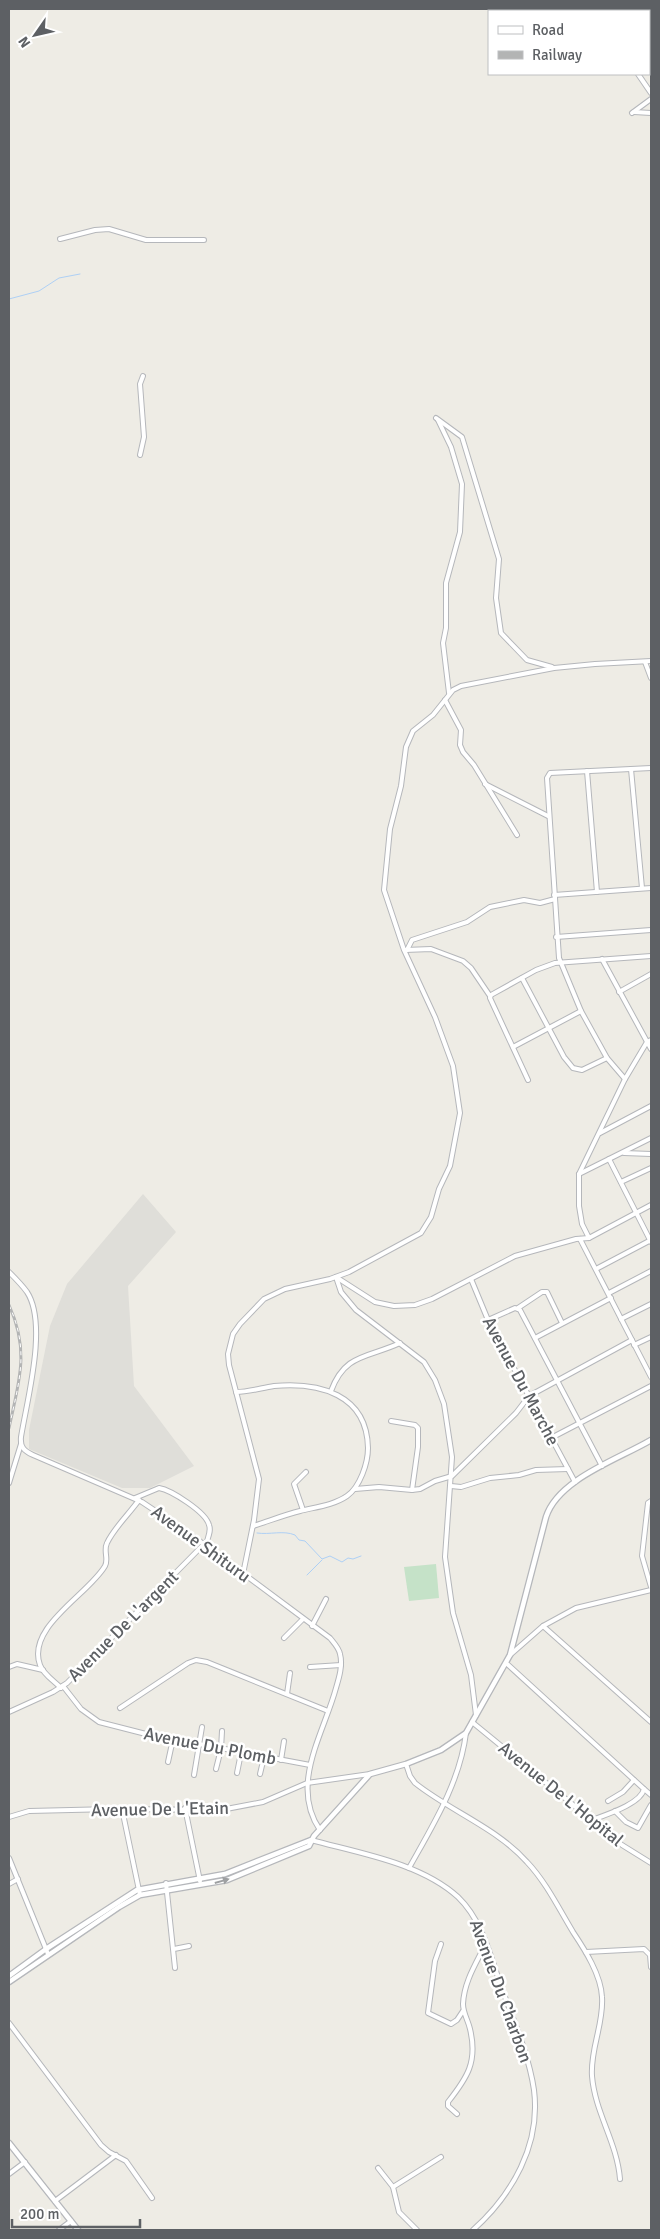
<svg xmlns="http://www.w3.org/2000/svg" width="660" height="2239" font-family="Signika,sans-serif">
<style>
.industrial{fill:#dfded9}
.green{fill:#c5e2c8}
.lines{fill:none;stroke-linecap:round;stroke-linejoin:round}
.stream{stroke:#aed0f5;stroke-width:1}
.minor-casing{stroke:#b5b7bb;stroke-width:6}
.tertiary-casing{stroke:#b5b7bb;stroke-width:7}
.minor{stroke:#fff;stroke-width:4}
.tertiary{stroke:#fff;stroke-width:4.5}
.rail-casing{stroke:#b3b4b4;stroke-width:3}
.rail{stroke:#fff;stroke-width:1;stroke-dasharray:4;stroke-linecap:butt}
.oneway{fill:#9ea0a2}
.labels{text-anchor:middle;stroke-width:5;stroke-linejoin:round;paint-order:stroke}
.street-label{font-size:18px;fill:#5d6064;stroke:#fff}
</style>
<rect width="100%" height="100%" fill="#eeece5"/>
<path class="industrial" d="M 143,1194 L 176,1232 L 128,1286 L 134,1386 L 194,1466 L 150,1488 L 122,1488 L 29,1449 L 29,1430 L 50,1326 L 67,1284 Z"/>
<path class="green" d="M 436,1564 L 439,1598 L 409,1601 L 404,1567 Z"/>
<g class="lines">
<g class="stream">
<path d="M 9,299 L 39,291 L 59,278 L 80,274"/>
<path d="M 257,1533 C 270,1535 283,1530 295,1535 L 299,1540 L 305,1541 L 322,1559 L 330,1556 L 342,1562 L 348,1558 L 353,1559 L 361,1556"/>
<path d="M 307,1575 L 322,1560"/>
</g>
<defs>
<g id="minor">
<path d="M 638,74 L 651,93"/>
<path d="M 634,112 L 651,113"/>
<path d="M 632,113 L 651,99"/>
<path d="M 60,239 L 95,230 L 109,229 L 146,240 L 204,240"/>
<path d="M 436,418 L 462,437 L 499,559 L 496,598 L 501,633 L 527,660 L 552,667"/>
<path d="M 438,420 L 451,447 L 462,484 L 460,532 L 446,583 L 446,628 L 443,643 L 449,693"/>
<path d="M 140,455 L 144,437 L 140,384 L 143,376"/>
<path d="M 645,662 L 651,678"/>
<path d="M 445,700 L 461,730 L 460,745 L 463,752 L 474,765 L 517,835"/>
<path d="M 631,769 L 642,888"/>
<path d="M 587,771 L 597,892"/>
<path d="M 485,784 L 548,816"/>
<path d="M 554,895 L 651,888"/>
<path d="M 556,937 L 651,930"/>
<path d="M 405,950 L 431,949 L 463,961 L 471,968 L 490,996"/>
<path d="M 407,950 L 412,940 L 467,922 L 490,907 L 524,900 L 540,903 L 555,899"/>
<path d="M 602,959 L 651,1049"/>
<path d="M 522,978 L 564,1057 L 573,1068 L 582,1070 L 607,1058"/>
<path d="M 619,992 L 651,974"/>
<path d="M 513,1047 L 581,1011"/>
<path d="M 625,1079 L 607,1058 L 581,1011 L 559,958 L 547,778 L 550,773 L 651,768"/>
<path d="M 528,1080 L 490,998 L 491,995 L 536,970 L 555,963 L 651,956"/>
<path d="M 600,1133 L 651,1106"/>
<path d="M 624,1153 L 651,1154"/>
<path d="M 609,1159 L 651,1242"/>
<path d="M 579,1174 L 651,1138"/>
<path d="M 621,1182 L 651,1168"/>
<path d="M 589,1238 L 582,1224 L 579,1206 L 579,1174 L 625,1079 L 647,1042 L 651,1040"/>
<path d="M 580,1239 L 651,1377"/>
<path d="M 596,1269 L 651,1240"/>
<path d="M 9,1272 C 15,1278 22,1285 27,1292 C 48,1324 27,1400 21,1437 C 20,1447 24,1451 33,1455 L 142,1502 L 190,1534 L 330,1638 C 334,1643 339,1648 340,1654 C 343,1665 339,1678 336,1688 C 324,1733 289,1785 320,1830"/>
<path d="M 336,1277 L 341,1292 L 356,1310 L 424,1362 L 435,1380 L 444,1404 L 452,1457 L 445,1557 L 453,1613 L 471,1675 L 476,1715"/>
<path d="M 336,1277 L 375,1302 L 394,1306 L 415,1305 L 432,1299 L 515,1256 L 576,1239 L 589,1238 L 651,1205"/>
<path d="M 471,1279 L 488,1320 L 575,1482"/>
<path d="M 609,1293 L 651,1271"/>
<path d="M 518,1308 L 542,1292 L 547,1292 L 562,1323"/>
<path d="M 621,1319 L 651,1304"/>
<path d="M 488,1320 L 515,1308 L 520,1310 L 602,1466"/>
<path d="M 535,1338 L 611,1298"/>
<path d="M 634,1345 L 651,1337"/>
<path d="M 331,1391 C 345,1353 368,1358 400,1343"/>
<path d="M 236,1392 C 249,1392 261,1388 274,1386 C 319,1382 367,1394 368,1448 C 368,1463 360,1487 347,1496 C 334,1505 316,1507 300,1511 C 284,1515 269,1521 253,1526"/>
<path d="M 391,1421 L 415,1425 L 418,1428 L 418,1447 L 412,1490"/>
<path d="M 551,1438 L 651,1386"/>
<path d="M 9,1483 L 21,1444"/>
<path d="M 451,1486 L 461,1487 L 490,1478 L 519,1475 L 536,1470 L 568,1469"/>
<path d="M 355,1489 L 379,1487 L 412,1490 L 420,1489 L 435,1481 L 452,1476 L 516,1413 L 529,1396 L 632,1340"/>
<path d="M 651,1501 L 648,1503 L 642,1556 L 651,1587"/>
<path d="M 303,1510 L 294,1484 L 306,1472"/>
<path d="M 243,1574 L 254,1520 L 259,1479 L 229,1365 L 228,1354 L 233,1334 L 240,1324 L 264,1299 L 285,1289 L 330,1279 L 349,1272 L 421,1233 L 431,1217 L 439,1189 L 450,1166 L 460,1113 L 453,1066 L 435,1017 L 404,950 L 384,890 L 390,829 L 401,786 L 406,747 L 413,731 L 433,715 L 453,690 L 461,686 L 554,668 L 595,664 L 651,661"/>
<path d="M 312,1626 L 326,1599"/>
<path d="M 543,1626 L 651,1722"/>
<path d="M 284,1638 L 303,1619"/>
<path d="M 510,1655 L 543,1626 L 576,1608 L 651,1590"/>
<path d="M 506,1663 L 644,1789 C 641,1804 605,1815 592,1820"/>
<path d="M 9,1667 L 17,1664 L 43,1670"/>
<path d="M 310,1667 L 341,1665"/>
<path d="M 63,1686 L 81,1709 L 99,1722 L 146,1734 L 310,1765"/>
<path d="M 61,1688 C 54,1681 43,1674 40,1665 C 26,1627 89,1594 105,1566 C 109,1559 103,1551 107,1543 C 114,1528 129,1514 139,1500"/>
<path d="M 287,1694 L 290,1673"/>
<path d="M 120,1708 L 188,1663 L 196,1660 L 207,1662 L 328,1711"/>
<path d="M 9,1712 L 53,1692 L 67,1683 L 207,1541 C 209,1535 211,1530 209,1525 C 206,1512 171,1490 159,1488 L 135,1498"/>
<path d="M 472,1722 L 622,1845 L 651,1863"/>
<path d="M 281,1760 L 284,1741"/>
<path d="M 168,1762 L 173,1739"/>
<path d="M 406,1764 L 410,1776 L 415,1783 C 450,1811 497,1828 527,1862 C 546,1882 559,1909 573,1932 C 585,1950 601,1975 602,1997 C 604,2024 590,2049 592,2076 C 595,2113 617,2142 620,2179"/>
<path d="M 216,1769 L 221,1749 L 222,1731"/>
<path d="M 237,1773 L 241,1753"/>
<path d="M 260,1774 L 264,1757"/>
<path d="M 194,1775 L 202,1727"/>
<path d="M 644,1789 L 651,1795"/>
<path d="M 608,1801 L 623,1792 L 634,1780"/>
<path d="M 185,1808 L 200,1881"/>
<path d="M 122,1809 L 140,1895"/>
<path d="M 615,1811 L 626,1822 L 638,1828 L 651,1805"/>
<path d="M 9,1817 L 29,1811 L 113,1809 L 221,1810 L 263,1802 L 307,1783 L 370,1774"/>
<path d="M 311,1840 C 359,1853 421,1863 458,1897 C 483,1921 491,1958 502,1989 C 514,2021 529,2056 534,2090 C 541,2145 512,2195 473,2230"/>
<path d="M 9,1858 L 48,1954"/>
<path d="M 409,1868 C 433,1825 460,1782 466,1733"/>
<path d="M 166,1883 L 175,1968"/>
<path d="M 9,1884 L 18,1879"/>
<path d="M 441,1944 L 435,1961 L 428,2013 L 451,2024 L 457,2020 L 463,2011"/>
<path d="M 174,1949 L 189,1946"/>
<path d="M 586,1952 L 644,1949 L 650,1955 L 651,1967"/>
<path d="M 9,2023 L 101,2145 L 109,2152 L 126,2161 L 152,2198"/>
<path d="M 457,2114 L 448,2106 L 448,2102 C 467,2078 478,2062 470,2029 C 468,2020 463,2013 463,2004 C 464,1981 477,1962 486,1943"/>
<path d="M 378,2168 L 393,2187"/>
<path d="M 9,2174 L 25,2162"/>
<path d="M 55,2201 L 116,2155"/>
<path d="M 59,2230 L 71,2221"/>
<path d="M 417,2230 L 399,2212 L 393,2187 L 441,2157"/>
</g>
<g id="tertiary">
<path d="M 9,1976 L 46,1949 L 137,1890 L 225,1874 L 311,1840"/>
<path d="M 9,1982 L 119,1907 L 140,1895 L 227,1880 L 309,1846 L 314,1836 L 370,1774 L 406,1764 L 441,1750 L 466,1733 L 510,1655 L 546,1517 C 558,1479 619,1459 651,1440"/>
<path d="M 9,2143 L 78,2230"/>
</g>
</defs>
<use href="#minor" class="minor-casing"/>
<use href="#tertiary" class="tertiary-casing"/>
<use href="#minor" class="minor"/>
<use href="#tertiary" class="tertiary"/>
<defs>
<path id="rail" d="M 9,1305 C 30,1351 19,1381 9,1428"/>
</defs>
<use href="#rail" class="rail-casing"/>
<use href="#rail" class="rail"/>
</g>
<defs><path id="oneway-solid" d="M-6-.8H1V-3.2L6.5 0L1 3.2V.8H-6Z" transform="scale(1.25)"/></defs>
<use class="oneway" href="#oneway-solid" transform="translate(222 1881) rotate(-16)"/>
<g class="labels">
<g class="street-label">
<text transform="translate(521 1381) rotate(62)" y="6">Avenue Du Marche</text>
<text transform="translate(201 1544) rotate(36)" y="6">Avenue Shituru</text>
<text transform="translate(123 1626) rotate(-45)" y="6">Avenue De L'argent</text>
<text transform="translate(210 1746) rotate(11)" y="6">Avenue Du Plomb</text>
<text transform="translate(561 1794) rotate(39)" y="6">Avenue De L'Hopital</text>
<text transform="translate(160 1809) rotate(-1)" y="6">Avenue De L'Etain</text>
<text transform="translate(501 1991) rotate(70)" y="6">Avenue Du Charbon</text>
</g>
</g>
<rect width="660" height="2239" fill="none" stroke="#5d6064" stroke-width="20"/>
<rect x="488" y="10" width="162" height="65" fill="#ffffff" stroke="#bebfc1"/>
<rect x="498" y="26" width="25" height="8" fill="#ffffff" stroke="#bebfc1"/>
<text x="532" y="35" font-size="15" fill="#5d6064">Road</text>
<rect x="498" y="51" width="25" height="8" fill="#b3b4b4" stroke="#bebfc1"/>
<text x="532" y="60" font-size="15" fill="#5d6064">Railway</text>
<g transform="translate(35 35) rotate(236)" stroke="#ffffff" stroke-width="4" paint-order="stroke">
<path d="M0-4L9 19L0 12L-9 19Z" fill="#5d6064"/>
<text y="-8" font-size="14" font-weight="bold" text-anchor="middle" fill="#5d6064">N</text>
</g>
<path d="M12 2219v8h128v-8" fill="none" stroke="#5d6064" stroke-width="2.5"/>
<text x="20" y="2219" font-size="15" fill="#5d6064" stroke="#ffffff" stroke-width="4" paint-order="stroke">200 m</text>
</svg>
